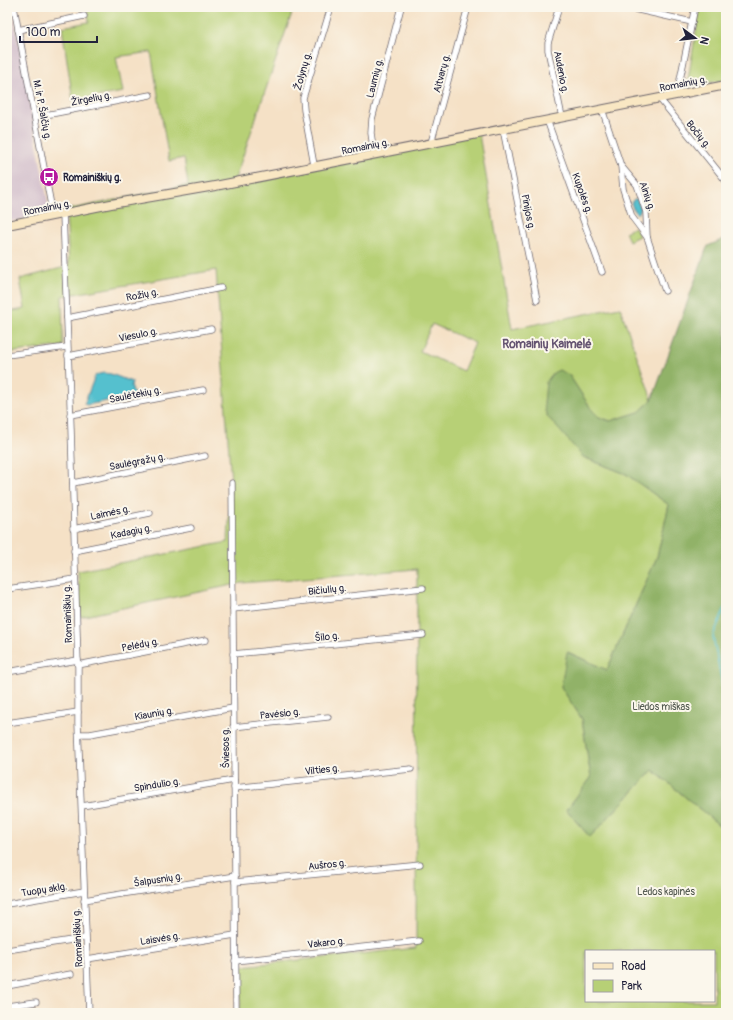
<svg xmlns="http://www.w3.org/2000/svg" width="733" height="1020" font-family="Pangolin,sans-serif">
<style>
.industrial{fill:#d1bdcb}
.green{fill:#b7d076;stroke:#6c7958;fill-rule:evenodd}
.forest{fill:#91b267;stroke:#5a6a51}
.water{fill:#54c0ce;stroke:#3b7184}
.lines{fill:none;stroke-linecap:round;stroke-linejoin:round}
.stream{stroke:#54c0ce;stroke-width:1.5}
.minor-casing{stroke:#6c656c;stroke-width:7}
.secondary-casing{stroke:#6c656c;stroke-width:10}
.minor{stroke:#fff;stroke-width:5.5}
.secondary{stroke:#f9e7c3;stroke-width:8}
.labels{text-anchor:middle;stroke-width:4;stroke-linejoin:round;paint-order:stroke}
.street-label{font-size:10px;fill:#22223b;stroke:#fbf7ec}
.poi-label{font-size:10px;font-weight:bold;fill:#22223b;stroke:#fbf7ec;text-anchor:start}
.park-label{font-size:10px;fill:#4f564d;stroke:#fbf7ec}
.quarter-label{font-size:12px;font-weight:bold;fill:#645371;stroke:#fbf7ec}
</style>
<rect width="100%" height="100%" fill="#fbf7ec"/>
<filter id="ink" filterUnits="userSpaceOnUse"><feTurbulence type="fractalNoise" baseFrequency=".025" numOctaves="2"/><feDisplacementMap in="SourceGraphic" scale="8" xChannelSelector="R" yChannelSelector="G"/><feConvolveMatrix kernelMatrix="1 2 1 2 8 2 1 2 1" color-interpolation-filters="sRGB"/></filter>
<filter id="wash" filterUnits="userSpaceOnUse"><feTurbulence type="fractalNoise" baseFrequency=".012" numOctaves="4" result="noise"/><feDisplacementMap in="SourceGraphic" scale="16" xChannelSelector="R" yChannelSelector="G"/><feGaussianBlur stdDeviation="0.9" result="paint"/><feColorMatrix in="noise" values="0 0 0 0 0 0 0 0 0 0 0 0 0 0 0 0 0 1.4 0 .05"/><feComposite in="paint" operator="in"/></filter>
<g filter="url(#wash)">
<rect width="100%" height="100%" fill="#f5e1c6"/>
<path class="industrial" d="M 7,7 L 12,7 L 50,214 L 7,222 Z"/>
<g class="green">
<path d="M 87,7 L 294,7 L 235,179 L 479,134 L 512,329 L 620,307 L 652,400 L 639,412 L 611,421 L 599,417 L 592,410 L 569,375 L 583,457 L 626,474 L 669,505 L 657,557 L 607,670 L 568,652 L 561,687 L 582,719 L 591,778 L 566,810 L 590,837 L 653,770 L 726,831 L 726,939 L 721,943 L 721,952 L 726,956 L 726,1013 L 240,1013 L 242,966 L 416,948 L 417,569 L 242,583 L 80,617 L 78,571 L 228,542 L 231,482 L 216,270 L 62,296 L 63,346 L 7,353 L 7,312 L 25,309 L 20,279 L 69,266 L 66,210 L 188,185 L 184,158 L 169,161 L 151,52 L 116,57 L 123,92 L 73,101 L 62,27 L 89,22 ZM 432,324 L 475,343 L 463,371 L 420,351 ZM 586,951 L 714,951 L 714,1001 L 586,1001 Z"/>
<path d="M 700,7 L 726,7 L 726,80 L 687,86 Z"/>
<path d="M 635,227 L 639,236 L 629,241 L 625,232 Z"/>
</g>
<g class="forest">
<path d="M 726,238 L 726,831 L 653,770 L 590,837 L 566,810 L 591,778 L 582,719 L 561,687 L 567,652 L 607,670 L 657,557 L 669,505 L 626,474 L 583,457 L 548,417 L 545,411 L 544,404 L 546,382 L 553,373 L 559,370 L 569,375 L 592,410 L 599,417 L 610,421 L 639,412 L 652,400 L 706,250 L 708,246 Z"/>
<path d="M 726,939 L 726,956 L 721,952 L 721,942 Z"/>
</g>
<g class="water">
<path d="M 634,199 L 637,199 L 641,209 L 638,214 L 634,211 L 631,203 Z"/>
<path d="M 104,373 L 111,374 L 132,382 L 132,383 L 131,386 L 134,394 L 132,396 L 87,405 L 84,404 L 95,376 L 99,374 Z"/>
</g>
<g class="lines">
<path class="stream" d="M 726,605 L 713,636 L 726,704"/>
</g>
</g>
<g filter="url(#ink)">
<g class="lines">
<defs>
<g id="minor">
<path d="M 14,7 L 53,216"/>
<path d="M 559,7 L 548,43 L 548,50 L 562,117"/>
<path d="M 625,7 L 692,22"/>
<path d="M 18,30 L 84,16"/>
<path d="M 677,94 L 695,7"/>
<path d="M 659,98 L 726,181"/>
<path d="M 602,109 L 621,166 L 637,185 L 646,212 L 647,237 L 665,291"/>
<path d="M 35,117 L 150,95"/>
<path d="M 547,120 L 602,272"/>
<path d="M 503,129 L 537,300"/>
<path d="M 431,143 L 468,7"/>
<path d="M 374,154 L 371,133 L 372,119 L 401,7"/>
<path d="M 314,165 L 304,110 L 303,98 L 331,7"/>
<path d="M 621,166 L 623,189 L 632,217 L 647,237"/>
<path d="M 63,214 L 71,428 L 78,665 L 78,723 L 89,1013"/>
<path d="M 67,318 L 221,288"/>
<path d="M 7,355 L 67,347"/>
<path d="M 68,356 L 211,329"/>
<path d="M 70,415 L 203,390"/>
<path d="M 73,483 L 205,456"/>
<path d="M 232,483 L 236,1013"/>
<path d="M 73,529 L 150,513"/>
<path d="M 74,551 L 191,528"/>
<path d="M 7,589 L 75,579"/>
<path d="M 233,609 L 423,588"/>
<path d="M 233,654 L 423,635"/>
<path d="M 78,665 L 206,640"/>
<path d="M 7,672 L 78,660"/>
<path d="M 7,723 L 78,712"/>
<path d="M 233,727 L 328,717"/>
<path d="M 79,734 L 90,734 L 233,708"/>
<path d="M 234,788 L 411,769"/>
<path d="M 82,806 L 234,780"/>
<path d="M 235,882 L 420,864"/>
<path d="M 84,900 L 235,876"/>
<path d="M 7,904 L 84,891"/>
<path d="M 7,950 L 85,938"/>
<path d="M 87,959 L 235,935"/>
<path d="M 235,961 L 419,941"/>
<path d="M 7,986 L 71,974"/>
<path d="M 7,1006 L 36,1002"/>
</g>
<path id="secondary" d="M 7,225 L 111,204 L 215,186 L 726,85"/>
</defs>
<use href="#minor" class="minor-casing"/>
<use href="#secondary" class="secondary-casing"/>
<use href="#minor" class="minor"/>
<use href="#secondary" class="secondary"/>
</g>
</g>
<defs>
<symbol id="bus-disc" viewBox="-11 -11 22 22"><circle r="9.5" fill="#b5179e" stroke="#fbf7ec"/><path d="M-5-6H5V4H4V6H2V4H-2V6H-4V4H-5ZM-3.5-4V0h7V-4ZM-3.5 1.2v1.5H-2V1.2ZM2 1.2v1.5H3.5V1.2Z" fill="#fff"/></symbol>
</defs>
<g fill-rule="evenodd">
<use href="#bus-disc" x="38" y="166" width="22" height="22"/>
</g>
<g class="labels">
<g class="street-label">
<text transform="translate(302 71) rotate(-74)" y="4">Žolynų g.</text>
<text transform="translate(562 72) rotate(79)" y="4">Audenio g.</text>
<text transform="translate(441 73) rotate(-75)" y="4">Aitvarų g.</text>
<text transform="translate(374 78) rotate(-76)" y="4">Laumių g.</text>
<text transform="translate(683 83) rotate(-11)" y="4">Romainių g.</text>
<text transform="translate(91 98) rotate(-11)" y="4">Žirgelių g.</text>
<text transform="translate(43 110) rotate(79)" y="4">M. ir P. Šalčių g.</text>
<text transform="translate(699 134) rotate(51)" y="4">Bočių g.</text>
<text transform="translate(365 146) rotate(-11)" y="4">Romainių g.</text>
<text transform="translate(583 193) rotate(70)" y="4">Kupolės g.</text>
<text transform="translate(648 196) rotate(71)" y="4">Ainių g.</text>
<text transform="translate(47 207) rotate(-11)" y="4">Romainių g.</text>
<text transform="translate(529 212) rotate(79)" y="4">Pinijos g.</text>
<text transform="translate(142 294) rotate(-11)" y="4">Rožių g.</text>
<text transform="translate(138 334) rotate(-11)" y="4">Viesulo g.</text>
<text transform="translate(135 394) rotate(-11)" y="4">Saulėtekių g.</text>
<text transform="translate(137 461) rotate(-11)" y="4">Saulėgrąžų g.</text>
<text transform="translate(110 512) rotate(-12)" y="4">Laimės g.</text>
<text transform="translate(131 531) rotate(-11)" y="4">Kadagių g.</text>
<text transform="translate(327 589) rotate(-6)" y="4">Bičiulių g.</text>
<text transform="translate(67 614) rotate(-92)" y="4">Romainiškių g.</text>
<text transform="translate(327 636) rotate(-6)" y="4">Šilo g.</text>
<text transform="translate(140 644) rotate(-11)" y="4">Pelėdų g.</text>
<text transform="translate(154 713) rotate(-10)" y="4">Kiaunių g.</text>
<text transform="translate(280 713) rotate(-6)" y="4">Pavėsio g.</text>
<text transform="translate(225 748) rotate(-91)" y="4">Šviesos g.</text>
<text transform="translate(322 769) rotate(-6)" y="4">Vilties g.</text>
<text transform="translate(157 784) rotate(-9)" y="4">Spindulio g.</text>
<text transform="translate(327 864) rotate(-6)" y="4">Aušros g.</text>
<text transform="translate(158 879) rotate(-9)" y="4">Šalpusnių g.</text>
<text transform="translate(44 889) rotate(-9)" y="4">Tuopų aklg.</text>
<text transform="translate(77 938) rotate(-93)" y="4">Romainiškių g.</text>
<text transform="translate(160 938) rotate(-9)" y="4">Laisvės g.</text>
<text transform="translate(326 942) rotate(-6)" y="4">Vakaro g.</text>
</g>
<g class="poi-label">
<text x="63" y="181">Romainiškių g.</text>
</g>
<g class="park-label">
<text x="661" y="710">Liedos miškas</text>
<text x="666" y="895">Ledos kapinės</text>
</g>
<g class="quarter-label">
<text x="547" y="348">Romainių Kaimelė</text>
</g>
</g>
<rect width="733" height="1020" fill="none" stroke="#fbf7ec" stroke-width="24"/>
<rect x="585" y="950" width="130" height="52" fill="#fbf7ec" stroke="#a4a2a5"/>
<rect x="593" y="963" width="20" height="6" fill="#f9e7c3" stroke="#a4a2a5"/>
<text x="621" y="970" font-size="12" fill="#22223b">Road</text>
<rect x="593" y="980" width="20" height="12" fill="#b7d076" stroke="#a4a2a5"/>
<text x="621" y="990" font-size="12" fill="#22223b">Park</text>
<g transform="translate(695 38) rotate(105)" stroke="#fbf7ec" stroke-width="3" paint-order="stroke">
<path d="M0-3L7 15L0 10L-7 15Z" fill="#22223b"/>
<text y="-6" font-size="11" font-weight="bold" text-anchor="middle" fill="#22223b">N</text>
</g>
<path d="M20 36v6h77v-6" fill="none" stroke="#22223b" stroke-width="2"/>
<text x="26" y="36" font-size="12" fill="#22223b" stroke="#fbf7ec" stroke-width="3" paint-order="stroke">100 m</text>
</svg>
